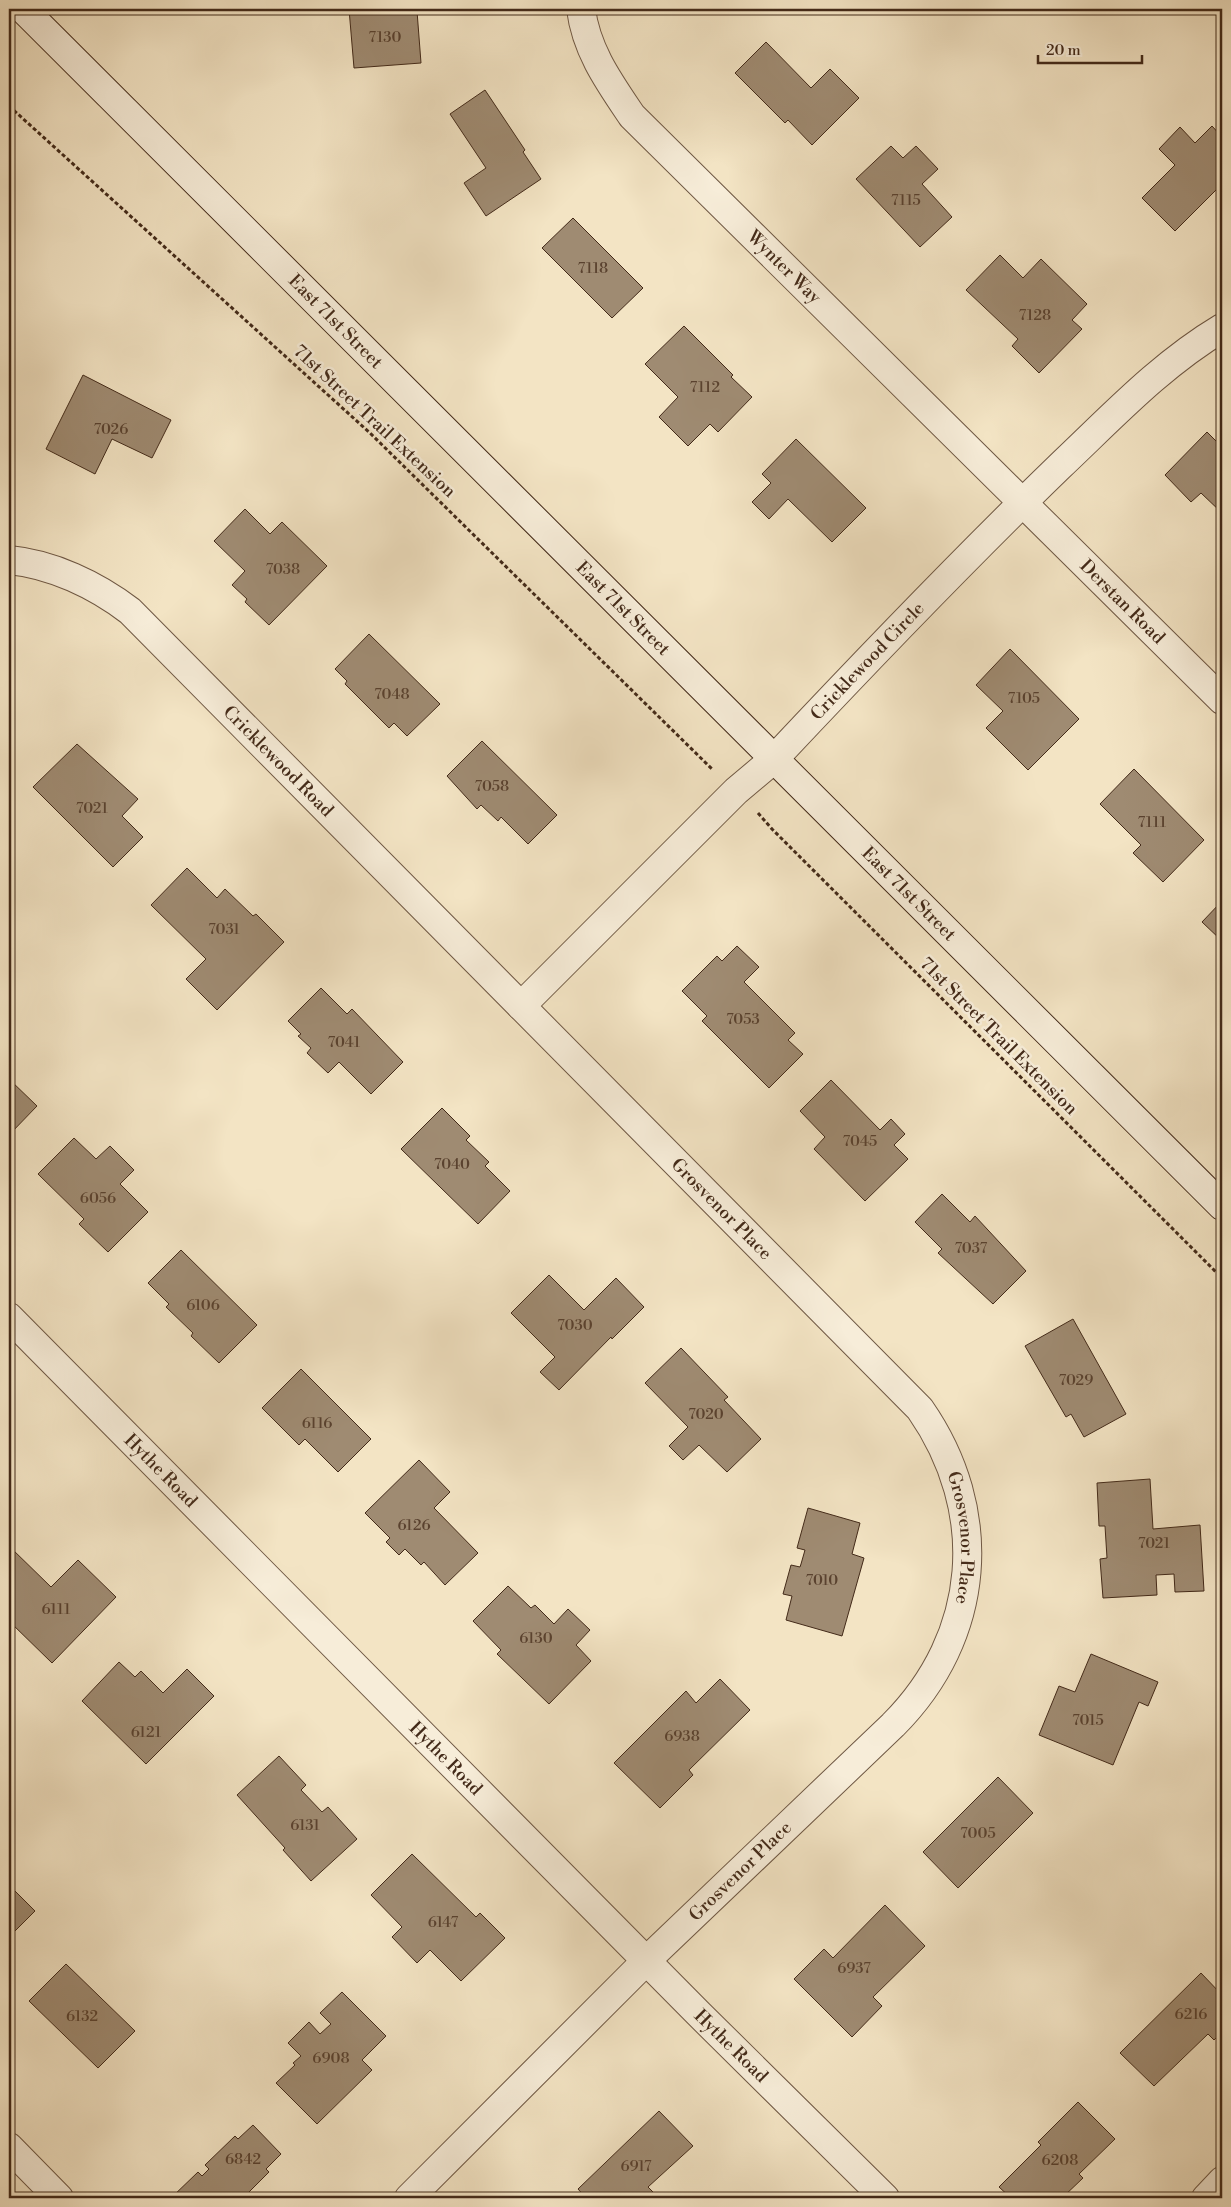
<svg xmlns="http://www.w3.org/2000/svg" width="1231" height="2207" font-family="'Libre Bodoni',serif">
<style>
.building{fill:#9f8b72;stroke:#432a19}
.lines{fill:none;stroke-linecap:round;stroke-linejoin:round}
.minor-casing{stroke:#6f5844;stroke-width:30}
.secondary-casing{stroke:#432a19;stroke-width:30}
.path{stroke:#432a19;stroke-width:3;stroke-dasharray:4 2.5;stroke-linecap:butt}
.minor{stroke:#f7edd9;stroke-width:28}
.secondary{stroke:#f7edd9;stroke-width:28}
.labels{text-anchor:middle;stroke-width:5;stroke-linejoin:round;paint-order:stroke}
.number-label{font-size:15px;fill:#5a422f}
.street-label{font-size:18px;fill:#432a19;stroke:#f7edd9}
</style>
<rect width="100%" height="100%" fill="#f3e4c4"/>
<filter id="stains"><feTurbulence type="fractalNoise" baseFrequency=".004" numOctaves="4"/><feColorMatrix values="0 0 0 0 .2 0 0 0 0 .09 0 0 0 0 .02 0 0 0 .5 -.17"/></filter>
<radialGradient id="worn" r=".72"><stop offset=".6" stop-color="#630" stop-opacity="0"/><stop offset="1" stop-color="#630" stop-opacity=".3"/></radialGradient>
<g class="building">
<path d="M 349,9 L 444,9 L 417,11 L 421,63 L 354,68 Z"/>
<path d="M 766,42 L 811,88 L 830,69 L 859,98 L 812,145 L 788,120 L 785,123 L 735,73 Z"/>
<path d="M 485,90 L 525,150 L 523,152 L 541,179 L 486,216 L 464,183 L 486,168 L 450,114 Z"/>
<path d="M 1212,126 L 1222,137 L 1222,184 L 1175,231 L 1142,198 L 1175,165 L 1159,149 L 1180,127 L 1195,143 Z"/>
<path d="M 891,146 L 903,158 L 916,146 L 938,169 L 922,184 L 952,217 L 920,247 L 856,179 Z"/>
<path d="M 573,218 L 643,288 L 612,318 L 542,248 Z"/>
<path d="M 1000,255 L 1023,278 L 1041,259 L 1087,304 L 1072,320 L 1082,329 L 1039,373 L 1012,346 L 1018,339 L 966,290 Z"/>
<path d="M 684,326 L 733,375 L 731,377 L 752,397 L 718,432 L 710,424 L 688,446 L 659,417 L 678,397 L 645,364 Z"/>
<path d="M 83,375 L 171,420 L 152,458 L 112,439 L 95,474 L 46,449 Z"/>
<path d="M 1207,432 L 1222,447 L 1222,513 L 1201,493 L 1191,502 L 1165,475 Z"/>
<path d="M 796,439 L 866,508 L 832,542 L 788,499 L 769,519 L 752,502 L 771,483 L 762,474 Z"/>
<path d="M 245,509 L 270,534 L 282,522 L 327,566 L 269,625 L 245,602 L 247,599 L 232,585 L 245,571 L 214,541 Z"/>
<path d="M 369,634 L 440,704 L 407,736 L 394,723 L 389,728 L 345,684 L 347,681 L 335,669 Z"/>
<path d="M 1010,649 L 1079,719 L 1028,770 L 986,728 L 1003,711 L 976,685 Z"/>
<path d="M 9,673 L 13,673 L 14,725 L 9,725 Z"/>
<path d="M 482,741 L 557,815 L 528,844 L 501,817 L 498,821 L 481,805 L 477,809 L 447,776 Z"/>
<path d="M 77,744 L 138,799 L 122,816 L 143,837 L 113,867 L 33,787 Z"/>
<path d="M 1134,769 L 1204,840 L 1163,882 L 1133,853 L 1141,845 L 1100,804 Z"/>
<path d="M 187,868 L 217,898 L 225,889 L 253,916 L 256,914 L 284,942 L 217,1010 L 186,979 L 206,959 L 151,905 Z"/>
<path d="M 1222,901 L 1222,941 L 1202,922 Z"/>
<path d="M 737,946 L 759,967 L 744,982 L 795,1033 L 788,1040 L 803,1054 L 769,1088 L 702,1021 L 707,1016 L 682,991 L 717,956 L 722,961 Z"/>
<path d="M 321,988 L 347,1014 L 352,1009 L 403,1062 L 371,1094 L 339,1062 L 328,1073 L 307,1053 L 311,1048 L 298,1036 L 301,1034 L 288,1021 Z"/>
<path d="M 9,1079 L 37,1106 L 9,1135 Z"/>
<path d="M 831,1080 L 880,1130 L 891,1119 L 905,1134 L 894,1145 L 908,1159 L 865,1201 L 814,1149 L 825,1137 L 800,1111 Z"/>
<path d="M 442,1108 L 470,1136 L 466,1140 L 489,1162 L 485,1166 L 510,1191 L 478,1224 L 401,1149 Z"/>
<path d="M 74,1138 L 96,1159 L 110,1146 L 134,1170 L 120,1184 L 148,1212 L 108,1252 L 79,1224 L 84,1219 L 38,1174 Z"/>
<path d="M 942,1194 L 970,1222 L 975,1216 L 1026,1271 L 993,1304 L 938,1253 L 942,1249 L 915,1222 Z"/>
<path d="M 181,1250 L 257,1325 L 219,1363 L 191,1336 L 193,1333 L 166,1307 L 169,1304 L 148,1283 Z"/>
<path d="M 549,1275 L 584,1310 L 616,1278 L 644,1307 L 612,1339 L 611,1337 L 559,1390 L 540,1372 L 555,1357 L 511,1313 Z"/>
<path d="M 1073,1319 L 1126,1414 L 1084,1437 L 1071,1414 L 1066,1417 L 1025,1346 Z"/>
<path d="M 681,1348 L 728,1397 L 724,1400 L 761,1439 L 727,1472 L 699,1445 L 683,1460 L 669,1446 L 688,1427 L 645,1383 Z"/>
<path d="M 301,1369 L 371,1439 L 338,1472 L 305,1439 L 299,1445 L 262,1408 Z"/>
<path d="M 419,1460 L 450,1492 L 434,1508 L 478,1553 L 445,1585 L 424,1562 L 421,1565 L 405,1549 L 399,1555 L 386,1542 L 390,1538 L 365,1513 Z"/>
<path d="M 1150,1479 L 1153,1529 L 1200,1525 L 1204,1591 L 1175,1592 L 1174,1574 L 1156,1575 L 1157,1595 L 1103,1598 L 1100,1559 L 1107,1558 L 1105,1526 L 1099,1526 L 1097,1483 Z"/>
<path d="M 808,1508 L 860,1523 L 852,1554 L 864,1558 L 842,1636 L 786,1620 L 792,1596 L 783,1594 L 791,1565 L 800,1567 L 801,1564 L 805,1550 L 797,1548 Z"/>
<path d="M 10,1547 L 51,1587 L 78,1560 L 116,1597 L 52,1663 L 9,1621 Z"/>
<path d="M 508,1586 L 531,1608 L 535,1605 L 554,1624 L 568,1609 L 590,1630 L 576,1645 L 591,1661 L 549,1704 L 497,1654 L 501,1650 L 473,1621 Z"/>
<path d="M 1091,1654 L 1158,1682 L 1148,1706 L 1139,1702 L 1113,1765 L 1039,1735 L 1059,1686 L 1075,1692 Z"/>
<path d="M 119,1662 L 135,1677 L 141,1671 L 163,1693 L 187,1669 L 214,1696 L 146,1764 L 82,1701 Z"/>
<path d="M 720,1679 L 750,1710 L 689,1770 L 693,1775 L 660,1808 L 614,1763 L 686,1691 L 696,1703 Z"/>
<path d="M 279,1756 L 306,1785 L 301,1790 L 322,1812 L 328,1807 L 357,1839 L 311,1881 L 283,1850 L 285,1848 L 237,1795 Z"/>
<path d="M 998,1777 L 1033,1813 L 958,1888 L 923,1852 Z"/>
<path d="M 412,1854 L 476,1917 L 480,1913 L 505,1938 L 461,1981 L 430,1950 L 417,1963 L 392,1937 L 402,1927 L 371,1895 Z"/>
<path d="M 9,1885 L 35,1911 L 9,1937 Z"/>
<path d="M 885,1905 L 925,1946 L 873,1997 L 882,2006 L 852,2037 L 794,1979 L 824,1949 L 833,1958 Z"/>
<path d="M 66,1964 L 135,2031 L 98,2068 L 29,2001 Z"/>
<path d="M 1201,1973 L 1222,1995 L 1222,2032 L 1214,2040 L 1208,2034 L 1154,2086 L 1120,2053 Z"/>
<path d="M 342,1992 L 386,2036 L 362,2060 L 372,2070 L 317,2124 L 276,2083 L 295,2065 L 293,2063 L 301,2056 L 288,2043 L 309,2022 L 320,2034 L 331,2024 L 320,2013 Z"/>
<path d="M 1078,2102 L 1115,2139 L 1079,2174 L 1083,2178 L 1062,2198 L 1011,2198 L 999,2187 L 1041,2145 L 1038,2142 Z"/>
<path d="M 659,2111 L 693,2146 L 648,2187 L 657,2196 L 654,2198 L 586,2198 L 578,2189 Z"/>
<path d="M 253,2125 L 281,2154 L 266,2169 L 269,2172 L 243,2198 L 171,2198 L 198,2172 L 202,2176 L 209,2169 L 205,2165 L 235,2136 L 238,2139 Z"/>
</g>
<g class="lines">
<defs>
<g id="minor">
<path id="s1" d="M 581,9 C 586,50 609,82 632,116 L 1222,700"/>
<path id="s2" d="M 9,560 C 52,564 96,585 130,611 L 920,1409 C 991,1511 982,1636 893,1725 L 647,1960 L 409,2198"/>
<path id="s3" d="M 521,1006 L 736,791 L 774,759 C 867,660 961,562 1059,467 C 1111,418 1160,365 1222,328"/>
<path id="s4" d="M 9,1317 L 699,2014 L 885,2198"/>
<path d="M 9,2147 L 59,2198"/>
<path d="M 1206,2198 L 1222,2181"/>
</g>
<g id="secondary">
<path id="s5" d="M 23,9 L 1222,1206"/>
</g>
</defs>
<use href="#minor" class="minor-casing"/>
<use href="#secondary" class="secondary-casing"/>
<g class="path">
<path d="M 9,106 L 370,433 L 712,769"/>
<path d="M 758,813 L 772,829 L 1222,1278"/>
</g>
<use href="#minor" class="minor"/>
<use href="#secondary" class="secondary"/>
</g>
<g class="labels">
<g class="number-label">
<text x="385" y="42">7130</text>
<text x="906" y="205">7115</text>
<text x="593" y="273">7118</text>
<text x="1035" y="320">7128</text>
<text x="705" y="392">7112</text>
<text x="111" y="434">7026</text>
<text x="283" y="574">7038</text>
<text x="392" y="699">7048</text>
<text x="1024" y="703">7105</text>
<text x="492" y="791">7058</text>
<text x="92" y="813">7021</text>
<text x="1152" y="827">7111</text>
<text x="224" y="934">7031</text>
<text x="743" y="1024">7053</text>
<text x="344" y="1047">7041</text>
<text x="860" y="1146">7045</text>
<text x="452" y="1169">7040</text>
<text x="98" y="1203">6056</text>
<text x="971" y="1253">7037</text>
<text x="203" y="1310">6106</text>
<text x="575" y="1330">7030</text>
<text x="1076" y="1385">7029</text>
<text x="706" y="1419">7020</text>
<text x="317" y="1428">6116</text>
<text x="414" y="1530">6126</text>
<text x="1154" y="1548">7021</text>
<text x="822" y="1585">7010</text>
<text x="56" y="1614">6111</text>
<text x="536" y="1643">6130</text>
<text x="1088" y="1725">7015</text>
<text x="146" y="1737">6121</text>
<text x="682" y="1741">6938</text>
<text x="305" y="1830">6131</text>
<text x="978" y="1838">7005</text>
<text x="443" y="1927">6147</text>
<text x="854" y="1973">6937</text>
<text x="1191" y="2019">6216</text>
<text x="82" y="2021">6132</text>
<text x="331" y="2063">6908</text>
<text x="243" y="2164">6842</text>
<text x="1060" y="2165">6208</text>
<text x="636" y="2171">6917</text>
</g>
<g class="street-label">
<text dy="6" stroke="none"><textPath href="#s1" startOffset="334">Wynter Way</textPath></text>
<text dy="6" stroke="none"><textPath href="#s5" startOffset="442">East 71st Street</textPath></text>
<text transform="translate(375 421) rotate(43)" y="6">71st Street Trail Extension</text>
<text dy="6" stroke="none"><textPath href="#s1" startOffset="810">Derstan Road</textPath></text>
<text dy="6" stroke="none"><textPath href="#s5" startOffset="848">East 71st Street</textPath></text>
<text dy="6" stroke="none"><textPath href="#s3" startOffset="489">Cricklewood Circle</textPath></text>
<text dy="6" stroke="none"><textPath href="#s2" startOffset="344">Cricklewood Road</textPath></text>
<text dy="6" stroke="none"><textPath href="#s5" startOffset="1252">East 71st Street</textPath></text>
<text transform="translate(999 1036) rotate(45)" y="6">71st Street Trail Extension</text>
<text dy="6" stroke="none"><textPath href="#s2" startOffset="974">Grosvenor Place</textPath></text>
<text dy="6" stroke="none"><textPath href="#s4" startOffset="216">Hythe Road</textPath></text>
<text dy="6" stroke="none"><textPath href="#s2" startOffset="1394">Grosvenor Place</textPath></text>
<text dy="6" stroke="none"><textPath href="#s4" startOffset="621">Hythe Road</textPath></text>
<text transform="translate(740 1871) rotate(-44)" y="6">Grosvenor Place</text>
<text dy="6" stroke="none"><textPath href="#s4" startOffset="1026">Hythe Road</textPath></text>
</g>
</g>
<rect width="1231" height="2207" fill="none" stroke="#f3e4c4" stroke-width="30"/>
<rect x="10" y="10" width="1211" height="2187" fill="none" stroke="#432a19" stroke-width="2.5"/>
<rect x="15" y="15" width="1201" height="2177" fill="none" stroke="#432a19"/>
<path d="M1038 55v8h104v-8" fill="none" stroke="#432a19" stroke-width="2.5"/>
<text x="1046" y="55" font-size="15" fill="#432a19" stroke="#f7edd9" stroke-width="4" paint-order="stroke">20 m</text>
<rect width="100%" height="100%" filter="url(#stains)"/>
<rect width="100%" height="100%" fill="url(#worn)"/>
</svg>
